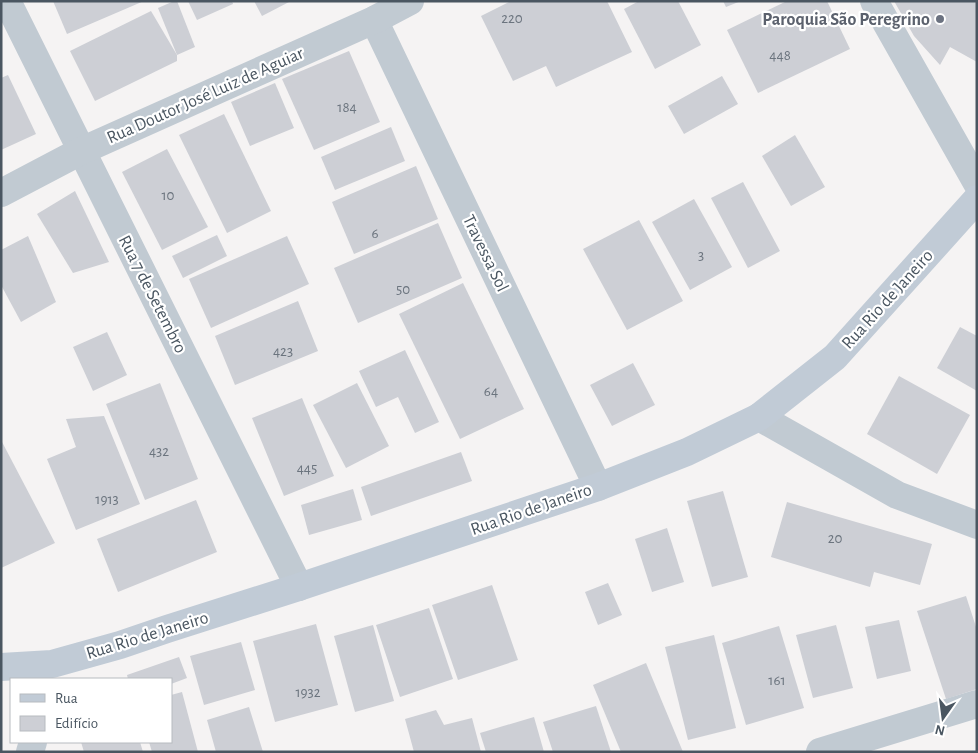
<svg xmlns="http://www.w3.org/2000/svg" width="978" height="753" font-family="'Alegreya Sans',sans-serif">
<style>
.building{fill:#cdcfd5}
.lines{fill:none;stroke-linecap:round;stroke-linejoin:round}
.street{stroke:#c1cad2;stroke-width:28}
.secondary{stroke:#c1cbd6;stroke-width:28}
.worship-dot{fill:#6b7280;stroke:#fff;stroke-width:2}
.labels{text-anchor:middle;stroke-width:4.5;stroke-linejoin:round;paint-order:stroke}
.number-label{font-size:15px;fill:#6b747e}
.worship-label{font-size:18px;font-weight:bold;fill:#5b616d;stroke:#fff;text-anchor:end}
.street-label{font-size:18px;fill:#4a5661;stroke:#fff}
</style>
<rect width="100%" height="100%" fill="#f5f3f3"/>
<g class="building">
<path d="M 53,1 L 144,1 L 67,34 Z"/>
<path d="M 174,1 L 177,1 L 195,47 L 177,55 L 158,8 Z"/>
<path d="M 188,1 L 232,1 L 233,4 L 197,20 Z"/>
<path d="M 254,1 L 291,1 L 262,16 Z"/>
<path d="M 511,1 L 607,1 L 632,52 L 556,87 L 546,66 L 513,81 L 481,16 Z"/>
<path d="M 639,1 L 678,1 L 701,45 L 655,69 L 624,9 Z"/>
<path d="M 723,1 L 741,1 L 726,7 Z"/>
<path d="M 787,1 L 827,1 L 850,49 L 758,93 L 727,30 Z"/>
<path d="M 894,1 L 977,1 L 977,62 L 950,47 L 940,65 L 914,36 Z"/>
<path d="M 151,11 L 177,55 L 177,61 L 95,101 L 70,51 Z"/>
<path d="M 349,51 L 380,122 L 314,150 L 282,79 Z"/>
<path d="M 8,75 L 36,134 L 1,150 L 1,78 Z"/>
<path d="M 722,76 L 738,104 L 684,134 L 668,106 Z"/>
<path d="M 275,83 L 294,128 L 250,146 L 231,102 Z"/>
<path d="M 224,114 L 271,211 L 227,233 L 179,135 Z"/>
<path d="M 391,127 L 405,161 L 335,190 L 321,157 Z"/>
<path d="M 795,135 L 825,187 L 791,206 L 762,156 Z"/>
<path d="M 167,149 L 208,227 L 162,250 L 122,172 Z"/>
<path d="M 416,166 L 438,219 L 354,254 L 332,202 Z"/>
<path d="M 743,182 L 780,251 L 748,268 L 711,198 Z"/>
<path d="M 75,191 L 109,262 L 73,273 L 37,214 Z"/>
<path d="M 694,199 L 732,267 L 690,290 L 652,222 Z"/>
<path d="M 639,220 L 683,301 L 627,330 L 583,249 Z"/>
<path d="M 438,223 L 462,278 L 358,323 L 334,268 Z"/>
<path d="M 217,235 L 227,256 L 183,278 L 172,256 Z"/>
<path d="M 28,236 L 56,302 L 21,322 L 1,285 L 1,250 Z"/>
<path d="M 287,236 L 309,284 L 211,328 L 189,279 Z"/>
<path d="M 463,283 L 524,409 L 460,439 L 399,314 Z"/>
<path d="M 298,301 L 318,351 L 235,385 L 215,336 Z"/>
<path d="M 960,327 L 977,336 L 977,391 L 937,368 Z"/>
<path d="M 107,332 L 127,375 L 93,391 L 73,347 Z"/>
<path d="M 405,350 L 439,422 L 415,433 L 398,397 L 376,407 L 359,371 Z"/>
<path d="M 633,363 L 655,405 L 612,426 L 590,385 Z"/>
<path d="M 899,376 L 970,415 L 937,474 L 867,434 Z"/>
<path d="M 160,383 L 198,479 L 145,500 L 106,404 Z"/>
<path d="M 357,383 L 389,446 L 346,468 L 313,405 Z"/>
<path d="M 302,398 L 334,476 L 284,496 L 252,418 Z"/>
<path d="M 104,416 L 140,504 L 76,530 L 47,459 L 76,447 L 66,419 Z"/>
<path d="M 1,440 L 55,543 L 1,568 Z"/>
<path d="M 461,452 L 472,481 L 371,516 L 361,487 Z"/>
<path d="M 353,489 L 362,520 L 309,535 L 301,505 Z"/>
<path d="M 723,491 L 748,577 L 712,587 L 687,501 Z"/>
<path d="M 196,500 L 217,552 L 118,592 L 97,539 Z"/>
<path d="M 787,502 L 932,544 L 920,585 L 874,572 L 870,587 L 771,557 Z"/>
<path d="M 667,528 L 684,582 L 652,592 L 635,539 Z"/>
<path d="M 608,583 L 622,615 L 598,625 L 585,592 Z"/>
<path d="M 492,585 L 518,660 L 458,680 L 432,605 Z"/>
<path d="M 966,596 L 977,630 L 977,689 L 946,699 L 917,611 Z"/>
<path d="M 429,608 L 453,679 L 400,697 L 376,625 Z"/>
<path d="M 899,620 L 911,671 L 877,679 L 865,627 Z"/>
<path d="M 316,624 L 338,705 L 275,722 L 253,641 Z"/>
<path d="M 373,625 L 394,701 L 355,712 L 334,636 Z"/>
<path d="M 836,625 L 853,688 L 813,698 L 796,635 Z"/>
<path d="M 779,626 L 804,708 L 746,725 L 722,643 Z"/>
<path d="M 714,635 L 736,728 L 688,740 L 665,647 Z"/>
<path d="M 241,642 L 255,690 L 204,705 L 190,656 Z"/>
<path d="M 179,657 L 187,678 L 171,684 L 171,679 L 128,679 L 127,675 Z"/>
<path d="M 646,663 L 683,752 L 621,752 L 593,685 Z"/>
<path d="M 182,692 L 198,752 L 152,752 L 149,742 L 171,742 L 171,695 Z"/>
<path d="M 596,706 L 611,752 L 553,752 L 543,722 Z"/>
<path d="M 249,707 L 263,752 L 216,752 L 207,720 Z"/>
<path d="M 436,710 L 444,725 L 472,718 L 481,752 L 414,752 L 405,719 Z"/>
<path d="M 534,717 L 544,752 L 486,752 L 480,733 Z"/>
<path d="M 81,742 L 140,742 L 143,752 L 84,752 Z"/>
</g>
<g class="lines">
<g class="street">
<path d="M 7,1 L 299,587"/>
<path d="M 874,1 L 977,183"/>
<path d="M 374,20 L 598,487"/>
<path d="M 1,193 L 81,151 L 374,20 L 410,1"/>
<path d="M 759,417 L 897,495 L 977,525"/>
<path d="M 30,752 L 33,742"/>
<path d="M 820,752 L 977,704"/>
</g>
<path class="secondary" d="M 1,667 L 52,664 L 120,645 L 167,629 L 299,587 L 598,487 L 687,452 L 759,417 L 835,357 L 977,199"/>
</g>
<circle class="worship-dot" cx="940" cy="19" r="5"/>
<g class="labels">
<g class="number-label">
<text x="512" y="23">220</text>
<text x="780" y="60">448</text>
<text x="347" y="112">184</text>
<text x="168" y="200">10</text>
<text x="375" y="238">6</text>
<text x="701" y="260">3</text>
<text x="403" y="294">50</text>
<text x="283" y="356">423</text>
<text x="491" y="396">64</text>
<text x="159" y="456">432</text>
<text x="307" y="473">445</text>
<text x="107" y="504">1913</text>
<text x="835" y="543">20</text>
<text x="777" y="685">161</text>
<text x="308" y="697">1932</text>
</g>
<g class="worship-label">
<text x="930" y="25">Paroquia São Peregrino</text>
</g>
<g class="street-label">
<text transform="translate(205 95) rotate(-24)" y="6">Rua Doutor José Luiz de Aguiar</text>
<text transform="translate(486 253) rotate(64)" y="6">Travessa Sol</text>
<text transform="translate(153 294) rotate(63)" y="6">Rua 7 de Setembro</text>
<text transform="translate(887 299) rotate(-48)" y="6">Rua Rio de Janeiro</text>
<text transform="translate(531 509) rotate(-19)" y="6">Rua Rio de Janeiro</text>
<text transform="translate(147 635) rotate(-17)" y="6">Rua Rio de Janeiro</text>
</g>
</g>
<rect width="978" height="753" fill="none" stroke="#4a5661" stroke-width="5"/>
<rect x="10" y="678" width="162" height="65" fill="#ffffff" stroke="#b7bbc0"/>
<rect x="20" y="694" width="25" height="8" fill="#c1cbd6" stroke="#b7bbc0"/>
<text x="55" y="703" font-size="15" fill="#4a5661">Rua</text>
<rect x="20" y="716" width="25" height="15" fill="#cdcfd5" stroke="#b7bbc0"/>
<text x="55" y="728" font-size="15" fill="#4a5661">Edifício</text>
<g transform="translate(943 718) rotate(194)" stroke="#ffffff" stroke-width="4" paint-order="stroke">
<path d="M0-4L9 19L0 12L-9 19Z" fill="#4a5661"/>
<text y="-8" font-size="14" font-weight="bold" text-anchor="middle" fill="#4a5661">N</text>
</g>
</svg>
